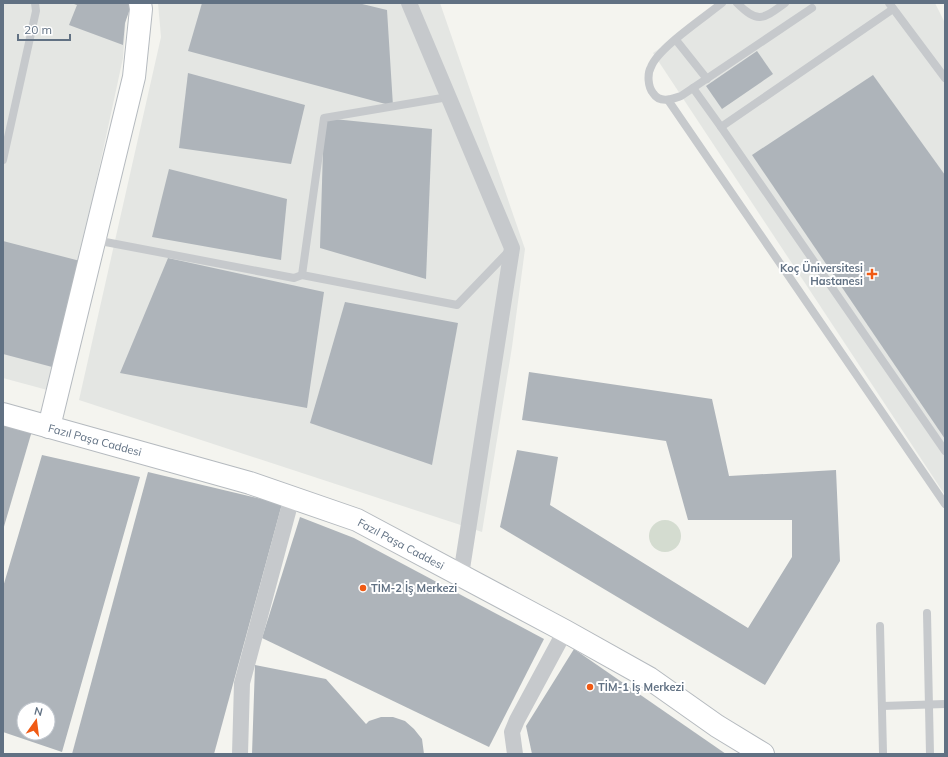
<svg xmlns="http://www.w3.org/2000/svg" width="948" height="757" font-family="Mulish,sans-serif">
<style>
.built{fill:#e4e6e3}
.green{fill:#d4dcd0}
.building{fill:#aeb4ba;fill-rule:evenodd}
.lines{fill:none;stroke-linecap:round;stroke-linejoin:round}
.secondary-casing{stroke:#b5babf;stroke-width:24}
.lane{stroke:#c6c9cc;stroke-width:8}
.street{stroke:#c6c9cc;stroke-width:16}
.secondary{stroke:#fff;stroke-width:22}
.poi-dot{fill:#f05a14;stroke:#fff;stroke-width:1.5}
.labels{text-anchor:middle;stroke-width:4;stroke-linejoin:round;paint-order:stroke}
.poi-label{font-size:11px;font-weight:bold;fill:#617183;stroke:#fff;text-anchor:start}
.street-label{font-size:11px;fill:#617183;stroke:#fff}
</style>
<rect width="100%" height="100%" fill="#f4f4ef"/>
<g class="built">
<path d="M 3,3 L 127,3 L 123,58 L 51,391 L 3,378 Z"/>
<path d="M 158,3 L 440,3 L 525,249 L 512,347 L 482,532 L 79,400 L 161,37 Z"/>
<path d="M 727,3 L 935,3 L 945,23 L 945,495 L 653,53 Z"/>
</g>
<circle class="green" cx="665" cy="536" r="16"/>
<g class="building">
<path d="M 71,3 L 132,3 L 125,23 L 123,45 L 69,25 L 77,5 Z"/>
<path d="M 202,3 L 358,3 L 387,10 L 393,106 L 188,51 Z"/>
<path d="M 757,51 L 773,74 L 722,109 L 706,86 Z"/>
<path d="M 188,73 L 305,105 L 291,164 L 179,148 Z"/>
<path d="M 873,75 L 945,175 L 945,439 L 752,155 Z"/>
<path d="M 324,118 L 432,129 L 426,279 L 320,248 Z"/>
<path d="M 169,169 L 287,199 L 281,260 L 152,237 Z"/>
<path d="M 3,241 L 84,262 L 56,368 L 3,354 Z"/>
<path d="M 168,258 L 324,292 L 307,408 L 120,373 Z"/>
<path d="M 345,302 L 458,323 L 432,465 L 310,423 Z"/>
<path d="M 529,372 L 712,399 L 729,476 L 836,470 L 840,561 L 765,685 L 500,527 L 517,450 L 558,457 L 550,505 L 748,628 L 792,557 L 792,520 L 688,520 L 666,441 L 522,420 Z"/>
<path d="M 3,416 L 34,424 L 3,530 Z"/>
<path d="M 42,455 L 140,477 L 62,752 L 3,732 L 3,587 ZM 24,709 L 48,709 L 48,733 L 24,733 Z"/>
<path d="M 148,472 L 282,504 L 214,754 L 72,754 Z"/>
<path d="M 300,517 L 354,538 L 544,639 L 489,747 L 262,638 Z"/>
<path d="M 574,649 L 726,754 L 532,754 L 526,726 Z"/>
<path d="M 255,665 L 326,679 L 366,724 L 369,721 L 381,717 L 393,717 L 405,721 L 414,729 L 422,739 L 424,754 L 252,754 Z"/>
</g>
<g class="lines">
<defs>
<g id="secondary">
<path d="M 3,414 L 250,483 L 357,520 L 565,631 L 649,678 L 717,726 L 763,754"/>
<path d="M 49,427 L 134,77 L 141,9 L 140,3"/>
</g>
</defs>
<use href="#secondary" class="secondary-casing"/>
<g class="lane">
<path d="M 722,3 C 705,17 658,48 651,67 C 647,74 648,87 653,93 C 660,104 672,99 681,96 L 812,8"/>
<path d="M 737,3 C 758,24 763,19 785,3"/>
<path d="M 889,3 L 945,78"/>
<path d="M 676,40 L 707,79"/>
<path d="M 693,88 L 721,127 L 893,9"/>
<path d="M 448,97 L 324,118 L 302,275 L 457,305 L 509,251"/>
<path d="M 668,100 L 945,504"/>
<path d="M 721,127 L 945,451"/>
<path d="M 3,160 L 36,11 L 35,3"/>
<path d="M 95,240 L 294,278 L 302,275"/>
<path d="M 927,613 L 930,754"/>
<path d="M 880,626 L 883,753"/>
<path d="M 882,706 L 945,704"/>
</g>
<g class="street">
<path d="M 409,3 L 512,248 L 461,575"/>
<path d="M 240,754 L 242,683 L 292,497"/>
<path d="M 515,754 L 512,732 L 517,720 L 565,631"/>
</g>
<use href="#secondary" class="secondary"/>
</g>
<g class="poi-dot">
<path d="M870 268h4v4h4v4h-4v4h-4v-4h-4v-4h4z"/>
<circle cx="363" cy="588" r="4"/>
<circle cx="590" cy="687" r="4"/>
</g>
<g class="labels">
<g class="poi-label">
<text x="863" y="272" text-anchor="end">Koç Üniversitesi<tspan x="863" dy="13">Hastanesi</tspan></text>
<text x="371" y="592">TİM-2 İş Merkezi</text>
<text x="598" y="691">TİM-1 İş Merkezi</text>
</g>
<g class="street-label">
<text transform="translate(95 440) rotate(15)" y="4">Fazıl Paşa Caddesi</text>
<text transform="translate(401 544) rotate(28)" y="4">Fazıl Paşa Caddesi</text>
</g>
</g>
<rect width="948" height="757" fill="none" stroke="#617183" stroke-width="8"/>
<g transform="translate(36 721) rotate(14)"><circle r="19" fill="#ffffff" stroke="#c0c6cd"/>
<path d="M0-3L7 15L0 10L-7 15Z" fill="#f05a14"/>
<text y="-6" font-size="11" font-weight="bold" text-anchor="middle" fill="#617183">N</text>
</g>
<path d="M18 34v6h52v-6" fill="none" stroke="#617183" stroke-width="2"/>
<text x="24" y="34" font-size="12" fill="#617183" stroke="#ffffff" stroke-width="3" paint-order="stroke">20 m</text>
</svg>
